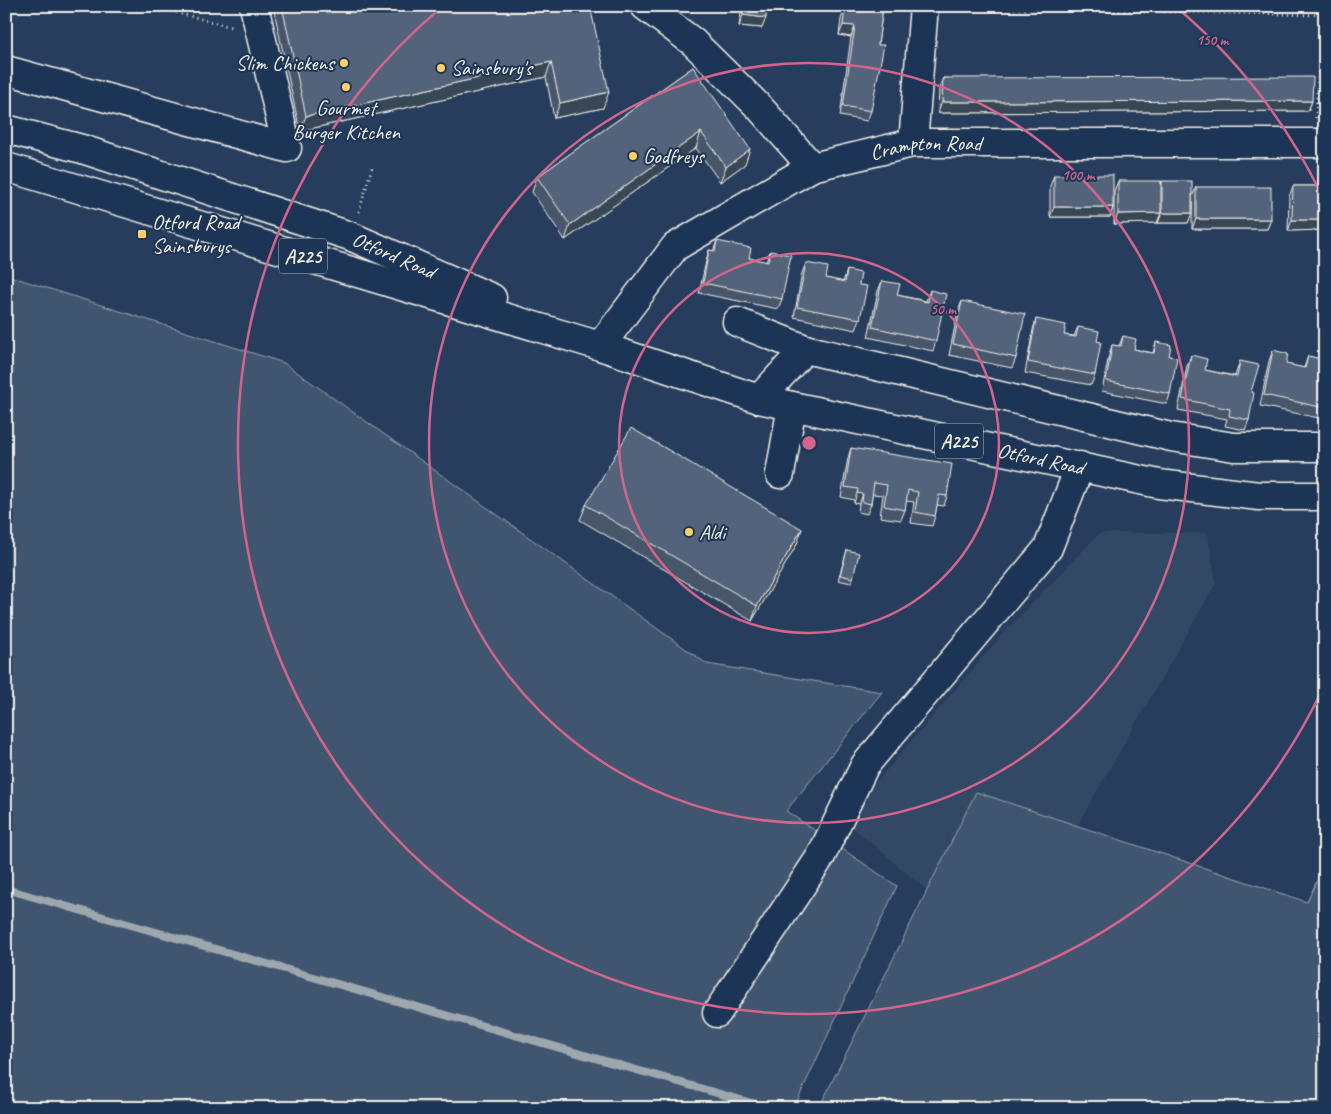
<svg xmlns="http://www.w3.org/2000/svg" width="1331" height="1114" font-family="Caveat,sans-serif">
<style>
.built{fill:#334966}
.green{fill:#40546f;stroke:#9aa2ac}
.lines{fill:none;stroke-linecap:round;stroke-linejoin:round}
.stream{stroke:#9fa7ae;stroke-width:8}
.minor-casing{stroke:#f4f1e8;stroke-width:31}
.major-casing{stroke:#f4f1e8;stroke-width:31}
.path{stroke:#f4f1e8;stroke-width:3;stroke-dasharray:1 4;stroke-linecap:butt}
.minor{stroke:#1d3557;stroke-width:28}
.major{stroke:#1d3557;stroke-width:28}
.wall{fill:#47566a;stroke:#f4f1e8}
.shaded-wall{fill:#394656;stroke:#f4f1e8}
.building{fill:#52647b;stroke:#f4f1e8}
.ring{fill:none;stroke:#d4648c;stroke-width:2.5}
.poi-dot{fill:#ffd166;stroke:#1d3557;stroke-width:2}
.labels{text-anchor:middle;stroke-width:4;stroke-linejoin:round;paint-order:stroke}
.shield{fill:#1d3557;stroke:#b4b9bc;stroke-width:1}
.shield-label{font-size:20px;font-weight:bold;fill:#f4f1e8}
.poi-label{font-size:21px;fill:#f4f1e8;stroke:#1d3557;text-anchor:start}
.street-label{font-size:21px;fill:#f4f1e8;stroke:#1d3557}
.centre{fill:#d4648c;stroke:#1d3557;stroke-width:2.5}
.ring-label{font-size:15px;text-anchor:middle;font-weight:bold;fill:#d4648c;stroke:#1d3557;stroke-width:4;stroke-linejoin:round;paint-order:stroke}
</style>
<rect width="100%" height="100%" fill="#263d5d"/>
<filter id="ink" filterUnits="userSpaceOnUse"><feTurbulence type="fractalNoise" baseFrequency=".02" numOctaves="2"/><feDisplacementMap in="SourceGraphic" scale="10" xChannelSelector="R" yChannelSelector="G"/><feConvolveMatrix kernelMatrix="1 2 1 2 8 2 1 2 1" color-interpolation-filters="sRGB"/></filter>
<g filter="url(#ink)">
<path class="built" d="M 1100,533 L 1207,533 L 1216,583 L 1034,901 L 948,908 L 844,820 L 1000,637 Z"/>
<g class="green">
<path d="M 6,275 L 284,363 L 707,664 L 882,692 L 786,811 L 897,886 L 794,1108 L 6,1108 Z"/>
<path d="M 976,792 L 1307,902 L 1325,863 L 1325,1108 L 819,1108 Z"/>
</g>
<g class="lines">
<path class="stream" d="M 6,889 L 769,1108"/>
<defs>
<g id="minor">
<path d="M 645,6 L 693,42 L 760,108 L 812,167"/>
<path d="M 6,70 L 287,148 L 254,6"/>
<path d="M 913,143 L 924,6"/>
<path d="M 737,322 L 805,349"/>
<path id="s1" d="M 600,346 L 675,247 L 812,167 L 913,143 L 1325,143"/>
<path d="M 759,399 L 805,349 L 1171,437 L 1234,447 L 1325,447"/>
<path d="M 780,474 L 792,406"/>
<path d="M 717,1013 L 821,856 L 865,765 L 1048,548 L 1080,466"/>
</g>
<g id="major">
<path id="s2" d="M 6,129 L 82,149 L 350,236 L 492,298"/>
<path id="s3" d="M 6,167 L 600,346 L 759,399 L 1159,484 L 1259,496 L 1325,496"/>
</g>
</defs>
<use href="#minor" class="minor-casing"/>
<use href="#major" class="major-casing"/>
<g class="path">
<path d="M 152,6 L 231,27"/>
<path d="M 949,7 L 1321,15"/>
<path d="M 1316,118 L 1321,6"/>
<path d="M 359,212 L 372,167"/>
</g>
<use href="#minor" class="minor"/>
<use href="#major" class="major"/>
</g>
<g class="wall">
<path d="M 273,6 L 590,6 L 603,108 L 554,118 L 546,77 L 300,131 Z"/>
<path d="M 742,6 L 767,6 L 762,28 L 739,26 Z"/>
<path d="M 846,6 L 883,6 L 878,45 L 871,111 L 867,121 L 840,116 L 851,37 L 839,35 L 841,19 Z"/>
<path d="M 693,67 L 745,164 L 720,182 L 696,148 L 565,240 L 532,192 L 537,177 Z"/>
<path d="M 1325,70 L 1325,101 L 1324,101 L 1324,71 Z"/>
<path d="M 943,78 L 1312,101 L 1308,111 L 938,113 L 939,88 Z"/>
<path d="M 1054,175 L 1113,207 L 1110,217 L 1050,217 L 1050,186 Z"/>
<path d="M 1118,181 L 1161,185 L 1162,181 L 1192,213 L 1188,223 L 1158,223 L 1158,220 L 1157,223 L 1114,224 L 1114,191 Z"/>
<path d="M 1293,186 L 1325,186 L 1325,230 L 1288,231 L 1289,197 Z"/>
<path d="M 1196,187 L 1271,219 L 1267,229 L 1192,229 L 1192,197 Z"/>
<path d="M 717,241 L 749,258 L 766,262 L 770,251 L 782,299 L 778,309 L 699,293 L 706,261 L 709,250 L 713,251 Z"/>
<path d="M 806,263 L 826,278 L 843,282 L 847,270 L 859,285 L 860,319 L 856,330 L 794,317 L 802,273 Z"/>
<path d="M 882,281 L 897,295 L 926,301 L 930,290 L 936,341 L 933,351 L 868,337 L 878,291 Z"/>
<path d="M 962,301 L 1016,358 L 1012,368 L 949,355 L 958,311 Z"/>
<path d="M 1036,319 L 1064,335 L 1074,336 L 1078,327 L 1097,341 L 1095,375 L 1091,385 L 1025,373 L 1033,330 Z"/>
<path d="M 1123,336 L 1134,349 L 1153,353 L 1156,342 L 1169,356 L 1170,394 L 1167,404 L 1102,391 L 1109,355 L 1112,345 L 1119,346 Z"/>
<path d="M 1273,350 L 1286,364 L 1304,368 L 1308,356 L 1325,360 L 1325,416 L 1324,419 L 1260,406 L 1269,361 Z"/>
<path d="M 1191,355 L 1205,370 L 1235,376 L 1240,361 L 1251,392 L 1249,420 L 1245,430 L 1225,426 L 1227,419 L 1178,410 L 1187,366 Z"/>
<path d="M 851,448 L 947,496 L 944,506 L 937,505 L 935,516 L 932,526 L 911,523 L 914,502 L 906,501 L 905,510 L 901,520 L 880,517 L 883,495 L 872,494 L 871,504 L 867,514 L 858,512 L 859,504 L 854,503 L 854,500 L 841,497 L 848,458 Z"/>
<path d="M 586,505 L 797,544 L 752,621 L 580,520 Z"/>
<path d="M 847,550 L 853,578 L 851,583 L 838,580 Z"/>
</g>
<g class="shaded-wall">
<path d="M 743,15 L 766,18 L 762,28 L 739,26 Z"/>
<path d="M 843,25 L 855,26 L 851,37 L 839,35 Z"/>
<path d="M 551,62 L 546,77 L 300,131 L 306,116 Z"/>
<path d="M 609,92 L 603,108 L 554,118 L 560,103 Z"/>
<path d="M 1312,101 L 1308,111 L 938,113 L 942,102 Z"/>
<path d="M 701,132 L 696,148 L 565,240 L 570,225 Z"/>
<path d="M 750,149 L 745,164 L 720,182 L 726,167 Z"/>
<path d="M 1054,207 L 1113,207 L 1110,217 L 1050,217 Z"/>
<path d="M 1161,213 L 1157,223 L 1114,224 L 1118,214 Z"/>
<path d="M 1162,213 L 1192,213 L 1188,223 L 1158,223 Z"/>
<path d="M 1196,219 L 1271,219 L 1267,229 L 1192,229 Z"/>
<path d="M 1292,220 L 1325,220 L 1325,230 L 1288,231 Z"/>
<path d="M 857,493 L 863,494 L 859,504 L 854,503 Z"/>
<path d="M 802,529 L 797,544 L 752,621 L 757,606 Z"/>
</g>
<g class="building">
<path d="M 282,6 L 590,6 L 609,92 L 560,103 L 551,62 L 306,116 Z"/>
<path d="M 744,6 L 767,6 L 766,18 L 743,15 Z"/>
<path d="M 849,6 L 883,6 L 878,45 L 884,45 L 871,111 L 843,106 L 855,26 L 843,25 L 845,8 L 848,9 Z"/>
<path d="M 693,67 L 750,149 L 726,167 L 701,132 L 570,225 L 537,177 Z"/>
<path d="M 1313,77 L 1312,101 L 942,102 L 943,78 Z"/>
<rect x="1054" y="175" width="59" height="32"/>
<path d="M 1118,181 L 1161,181 L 1161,213 L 1118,214 Z"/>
<rect x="1162" y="181" width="30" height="32"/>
<path d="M 1293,186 L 1325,186 L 1325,220 L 1292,220 Z"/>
<rect x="1196" y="187" width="75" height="32"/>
<path d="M 717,241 L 751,248 L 749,258 L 768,262 L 770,251 L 791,255 L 782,299 L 703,283 L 709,250 L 715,251 Z"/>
<path d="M 806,263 L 828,267 L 826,278 L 845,282 L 847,270 L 861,273 L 859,285 L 867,286 L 860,319 L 797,307 Z"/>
<path d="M 882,281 L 900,284 L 897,295 L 928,302 L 930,290 L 946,294 L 936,341 L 872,327 Z"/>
<path d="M 962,301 L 1025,314 L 1016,358 L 953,344 Z"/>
<path d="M 1036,319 L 1066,325 L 1064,335 L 1076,337 L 1078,327 L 1099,331 L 1097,341 L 1101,342 L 1095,375 L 1028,362 Z"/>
<path d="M 1123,336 L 1136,339 L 1134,349 L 1146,352 L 1154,353 L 1156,342 L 1171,345 L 1169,356 L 1177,358 L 1170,394 L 1106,381 L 1112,345 L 1121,346 Z"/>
<path d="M 1273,350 L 1288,354 L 1286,364 L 1305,368 L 1308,356 L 1325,360 L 1325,408 L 1264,395 Z"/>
<path d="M 1191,355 L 1207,359 L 1205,370 L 1237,377 L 1240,361 L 1259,365 L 1251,392 L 1254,393 L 1249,420 L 1229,416 L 1230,409 L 1182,399 Z"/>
<path d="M 631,428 L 802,529 L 757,606 L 586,505 Z"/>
<path d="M 851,448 L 952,464 L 947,496 L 939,495 L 935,516 L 915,512 L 918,492 L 908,490 L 905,510 L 884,506 L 887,485 L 874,483 L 871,504 L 862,502 L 863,494 L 857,493 L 858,489 L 845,487 Z"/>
<path d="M 847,550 L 859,553 L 853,578 L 840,575 Z"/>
</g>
</g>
<g class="ring">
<circle cx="809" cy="443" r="190"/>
<circle cx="809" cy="443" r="380"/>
<path d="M1323 688A570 570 0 1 1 443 6M1175 6A570 570 0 0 1 1323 198"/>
</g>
<g class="poi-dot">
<circle cx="344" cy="63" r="5"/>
<circle cx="441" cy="68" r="5"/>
<circle cx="346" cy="87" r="5"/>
<circle cx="633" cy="156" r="5"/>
<rect x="137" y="229" width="10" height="10" rx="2.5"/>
<circle cx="689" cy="532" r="5"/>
</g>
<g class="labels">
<g class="shield">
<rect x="279" y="238.5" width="48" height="35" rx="4"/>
<rect x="935" y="423.5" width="48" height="35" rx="4"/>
</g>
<g class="shield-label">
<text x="303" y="263">A225</text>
<text x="959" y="448">A225</text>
</g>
<g class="poi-label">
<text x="334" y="70" text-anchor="end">Slim Chickens</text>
<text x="451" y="75">Sainsbury's</text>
<text x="346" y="115" text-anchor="middle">Gourmet<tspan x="346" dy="24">Burger Kitchen</tspan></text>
<text x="643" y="163">Godfreys</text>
<text x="152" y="229">Otford Road<tspan x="152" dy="24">Sainsburys</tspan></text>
<text x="699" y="539">Aldi</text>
</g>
<g class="street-label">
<text dy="7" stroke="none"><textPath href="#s1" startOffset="399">Crampton Road</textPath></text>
<text dy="7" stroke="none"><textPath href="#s2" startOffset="408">Otford Road</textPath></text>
<text dy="7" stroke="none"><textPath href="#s3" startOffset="1076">Otford Road</textPath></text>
</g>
</g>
<circle cx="809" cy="443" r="8" class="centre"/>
<g class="ring-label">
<text x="1212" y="45">150 m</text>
<text x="1078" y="180">100 m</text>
<text x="943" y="314">50 m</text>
</g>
<rect width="1331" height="1114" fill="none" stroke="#1d3557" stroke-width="25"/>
<rect x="12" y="12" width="1306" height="1089" fill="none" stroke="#f4f1e8" stroke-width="2" filter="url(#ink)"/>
</svg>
